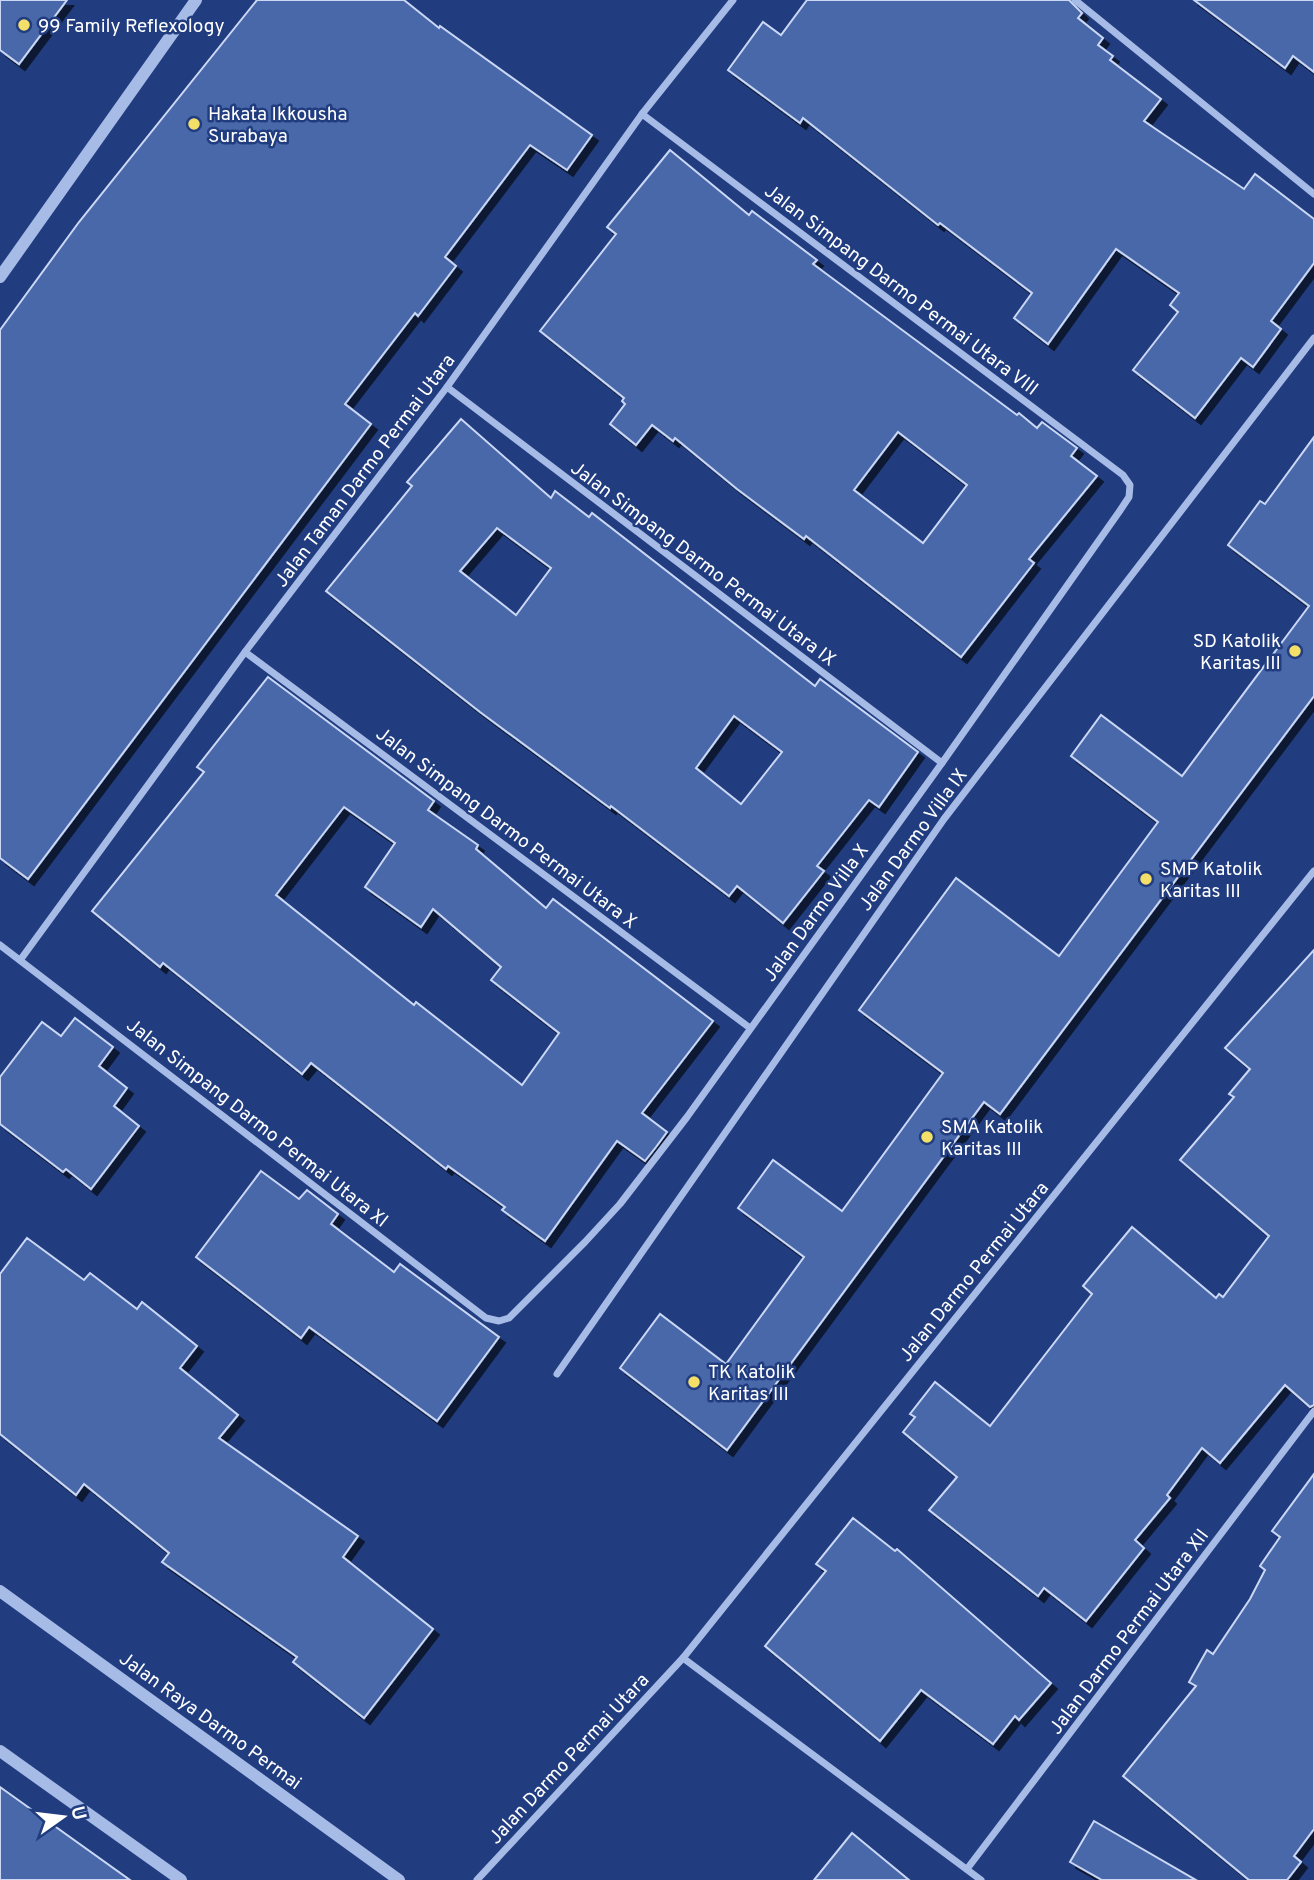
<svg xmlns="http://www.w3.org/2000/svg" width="1314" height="1880" font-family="Overpass,sans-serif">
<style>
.building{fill:#4a67a9;stroke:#cad8f6;stroke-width:2;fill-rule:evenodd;filter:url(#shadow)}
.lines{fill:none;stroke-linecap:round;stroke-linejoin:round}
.minor{stroke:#a7bbe7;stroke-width:7}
.tertiary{stroke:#a7bbe7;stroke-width:12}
.poi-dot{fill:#f4df68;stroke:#213d80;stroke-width:2.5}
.labels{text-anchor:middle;stroke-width:5;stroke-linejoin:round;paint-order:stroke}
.poi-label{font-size:19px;fill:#fff;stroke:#213d80;text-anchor:start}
.street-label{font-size:19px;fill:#fff;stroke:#213d80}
</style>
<defs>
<filter id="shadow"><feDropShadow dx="6" dy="6" stdDeviation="0" flood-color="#0009"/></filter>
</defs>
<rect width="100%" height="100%" fill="#213d80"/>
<g class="building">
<path d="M 0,0 L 67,0 L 19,64 L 0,50 Z"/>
<path d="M 257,0 L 404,0 L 439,28 L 440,26 L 592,135 L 567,170 L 530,145 L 445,257 L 456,266 L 418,316 L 415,313 L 345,404 L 371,424 L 28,879 L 0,858 L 0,330 L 79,222 Z"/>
<path d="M 807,0 L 1069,0 L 1082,13 L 1078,18 L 1103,38 L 1098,45 L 1113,56 L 1110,60 L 1161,99 L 1144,121 L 1244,189 L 1255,174 L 1314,219 L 1314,263 L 1271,321 L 1281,329 L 1253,367 L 1241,358 L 1195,418 L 1133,370 L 1178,312 L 1170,305 L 1179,293 L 1116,249 L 1048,344 L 1014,318 L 1032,293 L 940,223 L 938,225 L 803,118 L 800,123 L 728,70 L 763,22 L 781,35 Z"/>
<path d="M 1194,0 L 1314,0 L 1314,72 L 1293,56 L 1285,68 Z"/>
<path d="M 670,150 L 749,215 L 752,211 L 817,260 L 813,264 L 1017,415 L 1019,413 L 1037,428 L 1042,422 L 1077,448 L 1071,456 L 1097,476 L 1029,559 L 1034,563 L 961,657 L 806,536 L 804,539 L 737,489 L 675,438 L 673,441 L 652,425 L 636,445 L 610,424 L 625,404 L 622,401 L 624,398 L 540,331 L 616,234 L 607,227 ZM 898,432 L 967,485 L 923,543 L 854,490 Z"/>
<path d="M 461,419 L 551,498 L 555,491 L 589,517 L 592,513 L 815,686 L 820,679 L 918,752 L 879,807 L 869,800 L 817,866 L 824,871 L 783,923 L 737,886 L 729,896 L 611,806 L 610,808 L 480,712 L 326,591 L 412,486 L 407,482 ZM 497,528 L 551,568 L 516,615 L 460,571 ZM 734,716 L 782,752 L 741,804 L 696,768 Z"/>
<path d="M 1314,437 L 1314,696 L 1000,1114 L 984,1102 L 727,1450 L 620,1368 L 660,1314 L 726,1364 L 804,1257 L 738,1208 L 773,1160 L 842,1211 L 943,1073 L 859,1010 L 956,878 L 1059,956 L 1158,822 L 1071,756 L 1101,715 L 1182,776 L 1309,606 L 1228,545 L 1260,501 L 1265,504 Z"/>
<path d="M 268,677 L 434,801 L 428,810 L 478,845 L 476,849 L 546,908 L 553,899 L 713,1021 L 642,1113 L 667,1132 L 656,1147 L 645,1161 L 617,1141 L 545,1241 L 502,1210 L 505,1207 L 448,1166 L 446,1169 L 311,1063 L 302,1074 L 163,963 L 160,967 L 92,911 L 204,772 L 197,767 ZM 344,807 L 395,843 L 365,887 L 421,927 L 433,909 L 501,967 L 491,980 L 559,1033 L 522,1085 L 416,1002 L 414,1005 L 276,895 Z"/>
<path d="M 1314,950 L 1314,1405 L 1310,1407 L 1285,1385 L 1220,1463 L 1202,1448 L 1167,1495 L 1170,1498 L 1135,1540 L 1144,1548 L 1086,1621 L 1044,1588 L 1038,1596 L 929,1510 L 957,1477 L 903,1432 L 915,1417 L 910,1414 L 935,1382 L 990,1426 L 1092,1294 L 1083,1286 L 1132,1227 L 1216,1298 L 1219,1294 L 1223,1297 L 1269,1236 L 1180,1160 L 1234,1097 L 1229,1094 L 1250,1069 L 1225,1048 Z"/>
<path d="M 75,1018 L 113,1047 L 99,1066 L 127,1088 L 114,1106 L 139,1126 L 91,1189 L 66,1169 L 63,1172 L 0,1124 L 0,1077 L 42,1022 L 61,1036 Z"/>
<path d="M 261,1171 L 299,1199 L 307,1190 L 338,1214 L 331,1224 L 394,1272 L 400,1264 L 499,1337 L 437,1421 L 309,1327 L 301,1338 L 196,1257 Z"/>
<path d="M 27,1238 L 84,1280 L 90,1273 L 137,1309 L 142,1302 L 197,1346 L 180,1368 L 238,1415 L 219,1438 L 358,1536 L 343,1557 L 433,1629 L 364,1718 L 293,1662 L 297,1657 L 162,1562 L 169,1553 L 84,1484 L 76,1495 L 0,1434 L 0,1274 Z"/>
<path d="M 1314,1474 L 1314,1829 L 1294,1856 L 1301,1862 L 1287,1880 L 1249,1880 L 1123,1776 L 1196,1686 L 1189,1682 L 1207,1650 L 1213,1654 L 1250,1599 L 1265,1570 L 1260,1566 L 1280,1537 L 1272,1531 Z"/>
<path d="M 853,1518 L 895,1551 L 897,1549 L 1051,1683 L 1019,1720 L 1015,1716 L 993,1744 L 921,1690 L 880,1741 L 765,1646 L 826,1571 L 816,1564 Z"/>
<path d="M 0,1787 L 130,1880 L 0,1880 Z"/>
<path d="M 1094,1821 L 1196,1880 L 1102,1880 L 1070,1862 Z"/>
<path d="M 852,1833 L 909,1880 L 814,1880 Z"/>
</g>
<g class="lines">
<g class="minor">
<path d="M 1075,0 L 1314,194"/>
<path d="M 447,387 L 942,763"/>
<path d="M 245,652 L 750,1028"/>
<path d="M 0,945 L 486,1318 L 499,1321 L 509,1318 L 585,1242 L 620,1204 L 687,1117 L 942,763 L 1119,512 L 1129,497 L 1130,485 L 1123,475 L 642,114"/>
<path d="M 21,959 L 245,652 L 447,387 L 642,114 L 733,0"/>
<path d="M 557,1374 L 944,819 L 1314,338"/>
<path d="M 683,1658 L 981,1880"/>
<path d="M 967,1869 L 1314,1411"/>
<path d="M 477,1880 L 683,1658 L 1314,871"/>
</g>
<g class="tertiary">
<path d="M 0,277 L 196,0"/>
<path d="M 0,1591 L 399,1880"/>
<path d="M 0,1751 L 181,1880"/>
</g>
</g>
<g class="poi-dot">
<circle cx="24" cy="25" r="7"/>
<circle cx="194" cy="124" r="7"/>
<circle cx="1295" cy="651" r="7"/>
<circle cx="1146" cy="879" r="7"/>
<circle cx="927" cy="1137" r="7"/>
<circle cx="694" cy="1382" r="7"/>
</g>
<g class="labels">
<g class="poi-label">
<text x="38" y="32">99 Family Reflexology</text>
<text x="208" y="120">Hakata Ikkousha<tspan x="208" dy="22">Surabaya</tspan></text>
<text x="1281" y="647" text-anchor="end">SD Katolik<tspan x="1281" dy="22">Karitas III</tspan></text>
<text x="1160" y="875">SMP Katolik<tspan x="1160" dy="22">Karitas III</tspan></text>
<text x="941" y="1133">SMA Katolik<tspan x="941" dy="22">Karitas III</tspan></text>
<text x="708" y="1378">TK Katolik<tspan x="708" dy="22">Karitas III</tspan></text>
</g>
<g class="street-label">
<text transform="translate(902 289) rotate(37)" y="7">Jalan Simpang Darmo Permai Utara VIII</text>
<text transform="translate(364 470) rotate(-53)" y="7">Jalan Taman Darmo Permai Utara</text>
<text transform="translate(704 563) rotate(37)" y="7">Jalan Simpang Darmo Permai Utara IX</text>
<text transform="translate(507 827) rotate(37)" y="7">Jalan Simpang Darmo Permai Utara X</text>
<text transform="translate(912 839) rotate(-54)" y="7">Jalan Darmo Villa IX</text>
<text transform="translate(815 912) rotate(-54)" y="7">Jalan Darmo Villa X</text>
<text transform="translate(258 1122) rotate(38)" y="7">Jalan Simpang Darmo Permai Utara XI</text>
<text transform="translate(973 1271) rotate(-51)" y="7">Jalan Darmo Permai Utara</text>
<text transform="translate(1128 1631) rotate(-53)" y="7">Jalan Darmo Permai Utara XII</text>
<text transform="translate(211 1720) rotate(36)" y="7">Jalan Raya Darmo Permai</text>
<text transform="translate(568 1758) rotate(-47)" y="7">Jalan Darmo Permai Utara</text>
</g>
</g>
<g transform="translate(63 1817) rotate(76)" stroke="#213d80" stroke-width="5" paint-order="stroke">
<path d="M0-5L12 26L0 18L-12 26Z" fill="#ffffff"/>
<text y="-10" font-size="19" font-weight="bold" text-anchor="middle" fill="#ffffff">U</text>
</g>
</svg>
